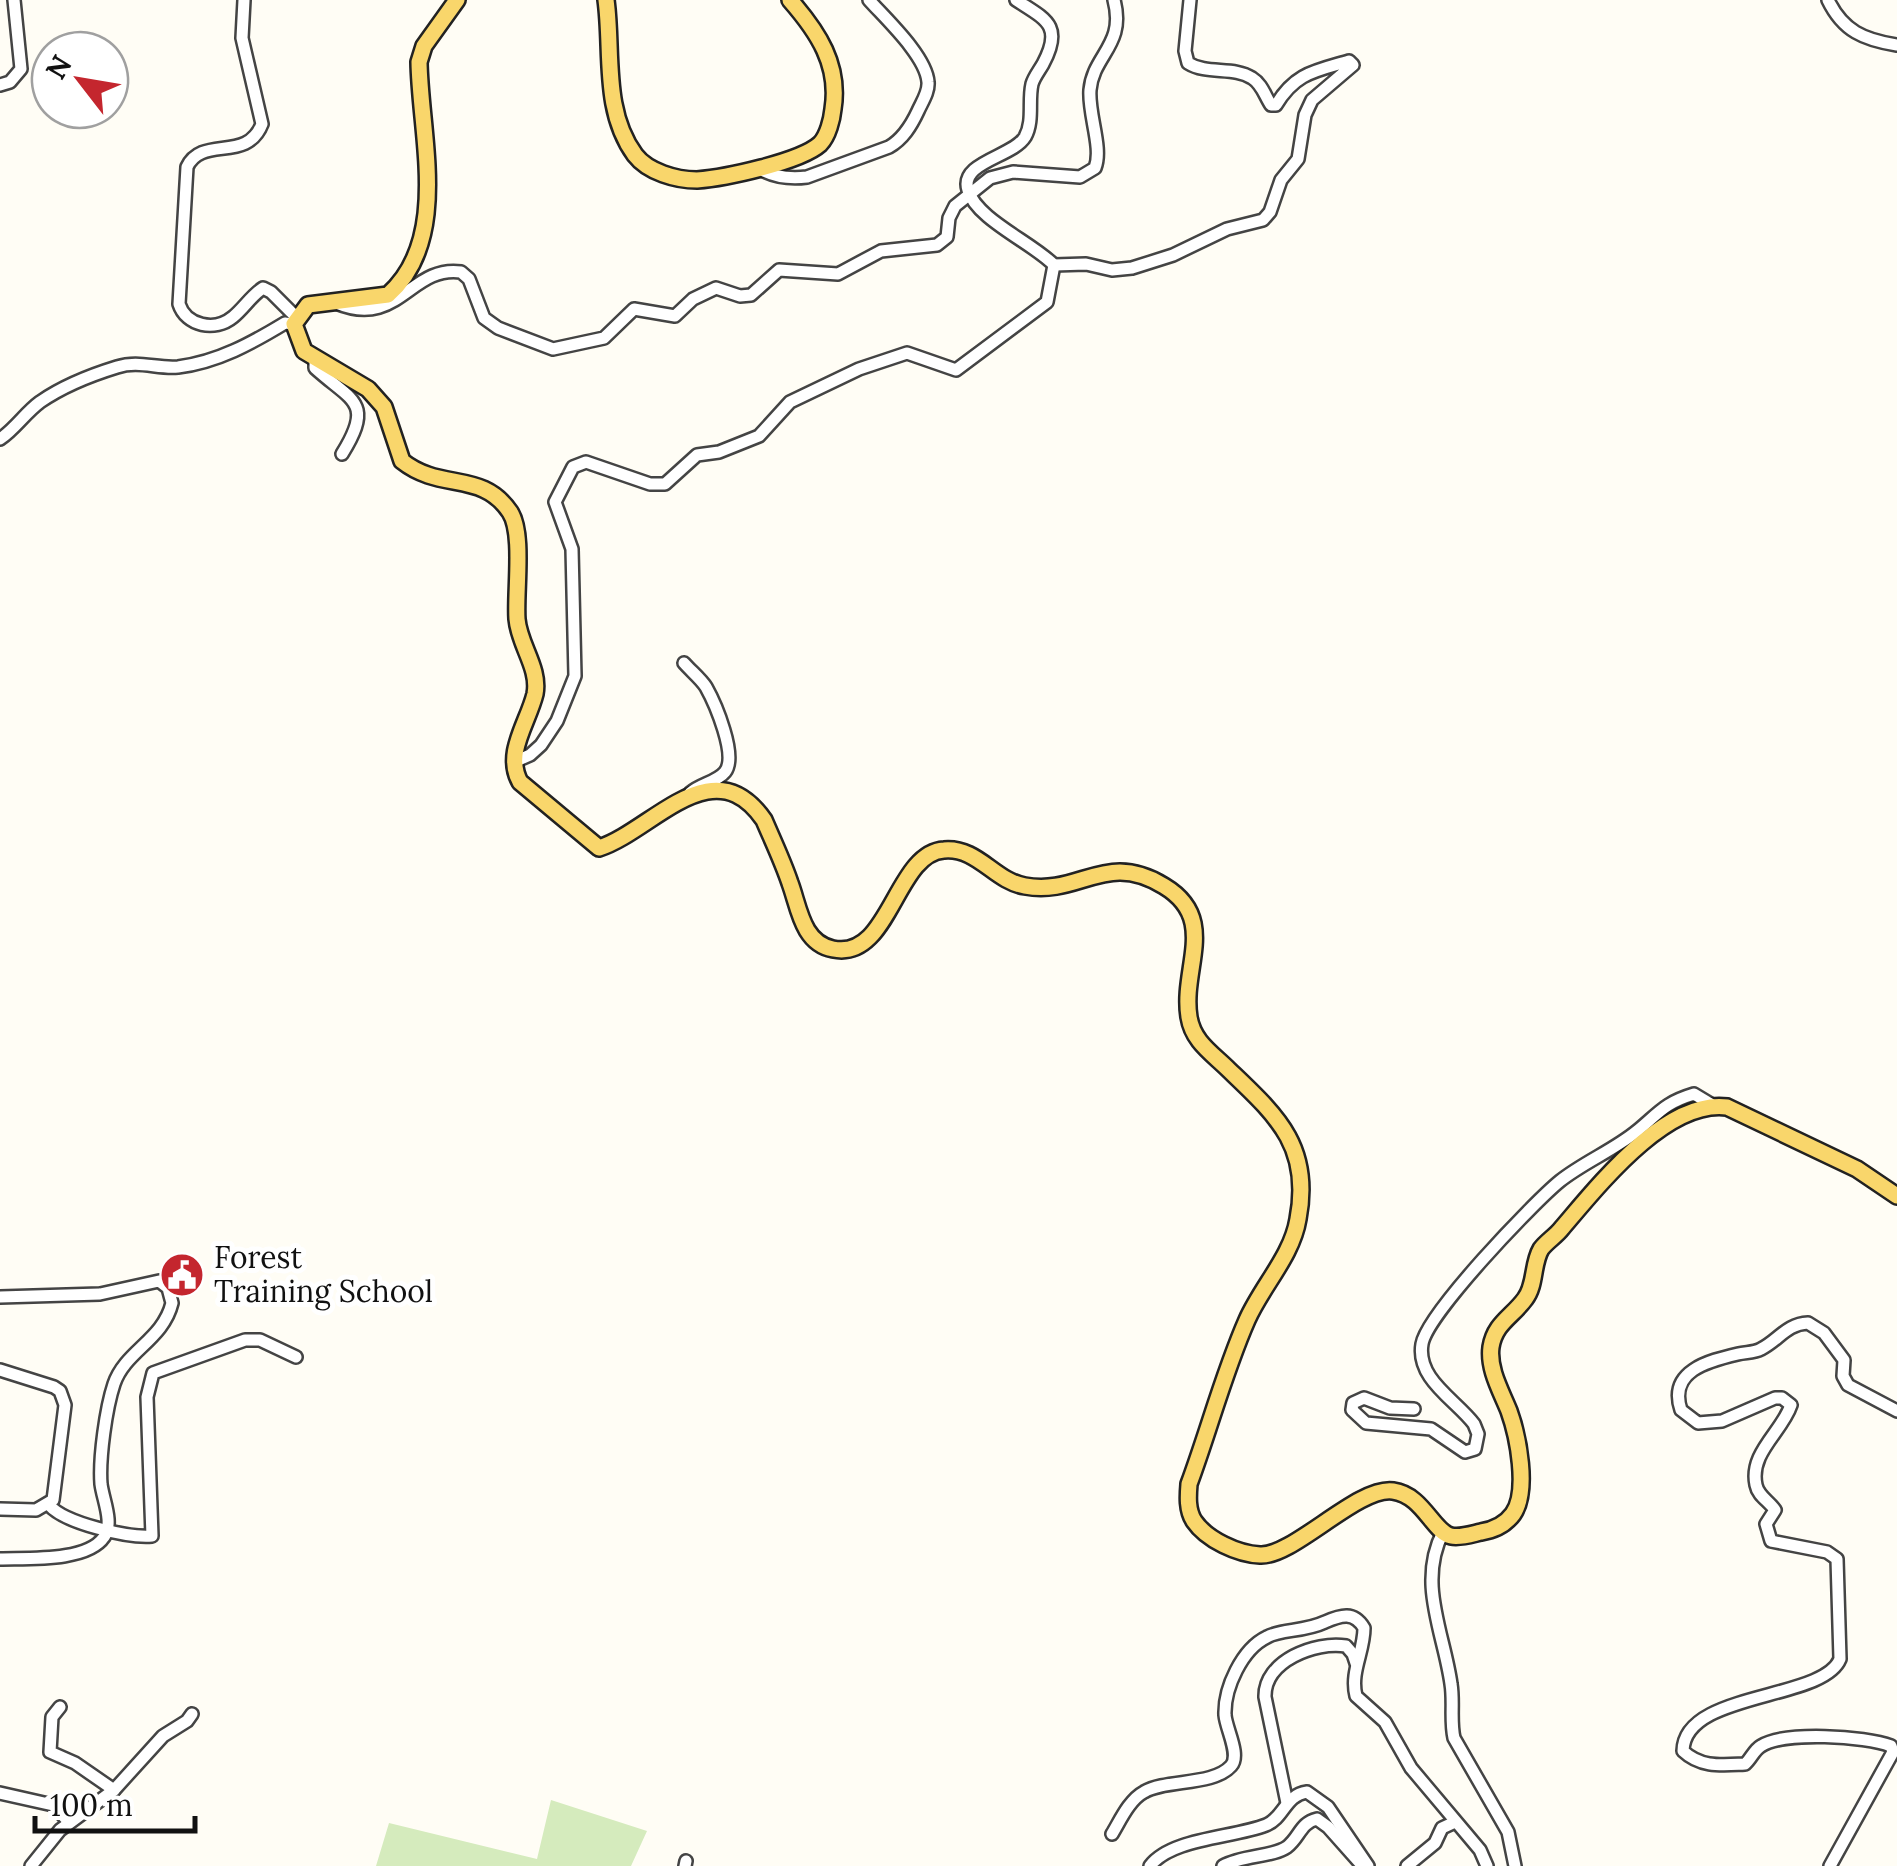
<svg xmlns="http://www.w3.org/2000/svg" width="1897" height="1866" font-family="Lora,serif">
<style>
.green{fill:#d5ebbd}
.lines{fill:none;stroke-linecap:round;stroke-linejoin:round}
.minor-casing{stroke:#444;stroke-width:16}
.major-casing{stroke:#222;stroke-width:20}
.minor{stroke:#fff;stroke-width:11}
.major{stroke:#f9d66b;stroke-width:15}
.labels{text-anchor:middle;stroke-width:10;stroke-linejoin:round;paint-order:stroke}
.poi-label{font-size:30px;fill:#111;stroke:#fff;text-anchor:start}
</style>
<rect width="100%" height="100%" fill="#fffdf5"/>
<path class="green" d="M 551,1800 L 647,1831 L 631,1866 L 376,1866 L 389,1823 L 537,1859 Z"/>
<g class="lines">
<defs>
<g id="minor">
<path d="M 244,0 L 242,38 L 262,124 C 247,163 202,135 187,167 L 179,304 C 186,326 215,332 233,317 C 244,308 251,296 263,288 L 271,292 L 297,318"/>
<path d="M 1828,0 C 1843,31 1864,40 1897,45"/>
<path d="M 0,85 L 10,82 L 21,69 L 14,0"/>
<path d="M 760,169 C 774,177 791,179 807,177 L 889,147 C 903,139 911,126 918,111 C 922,102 929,92 928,82 C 926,56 886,19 869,0"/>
<path d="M 1054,265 L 1086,264 L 1112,270 L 1132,268 L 1173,255 L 1227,229 L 1263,220 L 1270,212 L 1281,180 L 1298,159 L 1305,115 L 1312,100 L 1353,65 L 1349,61 C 1315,71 1295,73 1276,105 L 1271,105 C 1265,96 1262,84 1252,78 C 1234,66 1207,75 1188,63 L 1185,51 L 1190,0"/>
<path d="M 336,303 C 399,329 410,265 461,272 L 469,279 L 484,318 L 498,328 L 553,349 L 604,338 L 634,309 L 675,316 L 693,299 L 716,288 L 740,296 L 751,295 L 779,270 L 838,274 L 881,251 L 937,245 L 947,237 L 949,218 L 955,206 L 990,178 L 1013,172 L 1080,177 L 1095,168 C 1103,148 1088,114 1090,90 C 1093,55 1126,45 1114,0"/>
<path d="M 315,358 L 315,368 C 351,401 375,401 342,454"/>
<path d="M 0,439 C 15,429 25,413 40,402 C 63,386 91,375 117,367 C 139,360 157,369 178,367 C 218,362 252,343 285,323 L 294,324"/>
<path d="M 684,663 C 691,671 701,679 706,687 C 715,703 738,756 725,772 C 717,782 700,784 690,793"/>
<path d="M 514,762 L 530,755 L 541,745 L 557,721 L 575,676 L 572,549 L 555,502 L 573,467 L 586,462 L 650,484 L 665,484 L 697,455 L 719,452 L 759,436 L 790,402 L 859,369 L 907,353 L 956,370 L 1047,302 L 1054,265 C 1033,243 976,219 968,190 C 959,162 1013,157 1025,137 C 1034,121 1028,101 1032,84 C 1034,77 1039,71 1043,64 C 1064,25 1045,19 1016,0"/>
<path d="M 0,1297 L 100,1294 L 159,1281 L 168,1288 L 172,1303 C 163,1340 125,1351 114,1384 C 106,1408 99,1458 101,1484 C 103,1500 114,1523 104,1537 C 87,1562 27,1558 0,1559"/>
<path d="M 0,1370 L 54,1387 L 60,1391 L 65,1405 L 53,1500 L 36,1510 L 0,1509"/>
<path d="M 1414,1409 L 1390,1408 L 1364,1398 L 1353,1403 L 1352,1410 L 1366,1423 L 1431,1429 L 1465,1452 L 1475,1449 L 1478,1434 L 1474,1424 C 1456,1400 1416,1379 1422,1344 C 1427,1314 1533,1203 1560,1181 C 1584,1162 1614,1150 1637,1131 C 1659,1113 1664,1103 1694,1094 L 1714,1106"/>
<path d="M 49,1505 C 64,1523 128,1538 152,1536 L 147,1397 L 153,1373 L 245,1340 L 260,1340 L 296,1357"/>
<path d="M 1443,1532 C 1417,1583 1444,1633 1451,1684 C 1454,1702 1450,1720 1454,1738 L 1508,1832 L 1515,1866"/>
<path d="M 60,1707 L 52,1717 L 50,1752 L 75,1763 L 114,1790"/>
<path d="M 0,1793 L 53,1805 L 69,1822"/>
<path d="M 1287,1803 L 1265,1697 C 1264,1661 1315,1641 1346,1646 L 1353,1654 L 1356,1663"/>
<path d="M 1112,1834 C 1120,1821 1129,1800 1144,1792 C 1166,1779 1213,1786 1231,1766 C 1241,1755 1226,1729 1225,1715 C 1224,1688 1242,1649 1267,1637 C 1281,1629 1304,1632 1325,1622 C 1341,1615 1354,1611 1364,1628 C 1364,1652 1350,1672 1356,1696 L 1385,1722 L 1411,1768 L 1480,1850 L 1487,1866"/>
<path d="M 31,1866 L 60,1830 L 114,1790 L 163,1736 L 187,1721 L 192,1714"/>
<path d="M 685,1866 L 686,1861"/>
<path d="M 1150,1866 C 1171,1838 1233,1838 1266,1825 C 1284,1818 1285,1795 1307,1792 L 1328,1807 L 1368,1866"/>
<path d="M 1223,1866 C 1242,1855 1273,1857 1287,1847 C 1300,1837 1300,1823 1317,1819 L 1328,1827 L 1360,1863"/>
<path d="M 1407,1866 L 1435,1843 L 1442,1828 L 1455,1822"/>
<path d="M 1830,1866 L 1893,1752 L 1891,1746 C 1865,1736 1784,1731 1761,1746 C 1754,1750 1751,1759 1745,1764 C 1722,1765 1701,1768 1683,1751 C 1684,1691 1823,1701 1840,1659 L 1837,1559 L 1827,1552 L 1771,1541 L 1766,1524 L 1775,1510 C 1769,1501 1758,1496 1756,1485 C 1749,1453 1782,1432 1791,1405 L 1782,1398 L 1775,1398 L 1722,1421 L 1698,1423 L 1681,1410 C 1668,1371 1708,1361 1738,1354 C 1746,1352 1754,1353 1761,1349 C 1779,1340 1786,1324 1808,1323 L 1824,1333 L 1844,1360 L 1843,1376 L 1848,1385 L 1897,1411"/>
</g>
<g id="major">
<path d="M 457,0 L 424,46 L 419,62 C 420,135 451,239 388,295 L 308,305 L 294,324 L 304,351 L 368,389 L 384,407 L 402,461 C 441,492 482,470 510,512 C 524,533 515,592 517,619 C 519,645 540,668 535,694 C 528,723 504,753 520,782 L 599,848 C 652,831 713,746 764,820 C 773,841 783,862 790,883 C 799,907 802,943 833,949 C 890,961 895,853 944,850 C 978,847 994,881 1025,886 C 1080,896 1106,850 1164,886 C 1219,919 1181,968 1189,1017 C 1193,1042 1212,1053 1229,1070 C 1276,1115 1312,1146 1298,1219 C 1292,1256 1262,1286 1247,1320 C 1224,1372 1209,1430 1189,1484 C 1188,1496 1187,1510 1194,1521 C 1207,1540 1238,1554 1260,1555 C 1293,1557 1358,1486 1393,1491 C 1423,1495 1433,1532 1451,1536 C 1461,1538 1472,1534 1481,1532 C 1494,1530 1505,1525 1513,1514 C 1529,1491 1518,1436 1509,1411 C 1501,1391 1488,1369 1491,1347 C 1495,1323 1512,1317 1525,1299 C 1536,1285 1532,1264 1541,1249 C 1547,1241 1556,1236 1562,1228 C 1598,1186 1666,1099 1727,1107 L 1857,1169 L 1897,1196"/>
<path d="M 606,0 C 613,51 602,110 635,155 C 648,172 676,180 697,180 C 724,178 800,162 820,144 C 828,136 832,119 833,109 C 840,65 818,32 790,0"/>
</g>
</defs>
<use href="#minor" class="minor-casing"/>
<use href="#major" class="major-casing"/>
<use href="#minor" class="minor"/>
<use href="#major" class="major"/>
</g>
<defs>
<symbol id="civic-disc" viewBox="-11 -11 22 22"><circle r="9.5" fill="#c4262e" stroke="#fff"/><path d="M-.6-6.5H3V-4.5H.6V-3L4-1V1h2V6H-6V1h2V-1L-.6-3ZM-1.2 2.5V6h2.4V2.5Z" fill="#fff"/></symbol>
</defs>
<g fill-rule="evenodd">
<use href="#civic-disc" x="157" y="1250" width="50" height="50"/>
</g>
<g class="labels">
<g class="poi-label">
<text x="214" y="1268">Forest<tspan x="214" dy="34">Training School</tspan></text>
</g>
</g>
<g transform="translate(80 80) rotate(301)"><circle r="48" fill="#ffffff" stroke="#a0a0a0" stroke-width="2.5"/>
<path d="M0-8L18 38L0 25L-18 38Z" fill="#c4262e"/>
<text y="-15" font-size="28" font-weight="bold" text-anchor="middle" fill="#111111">N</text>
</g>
<path d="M35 1816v15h160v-15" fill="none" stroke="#111111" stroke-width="5"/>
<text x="50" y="1816" font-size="30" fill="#111111" stroke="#ffffff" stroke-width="8" paint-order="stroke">100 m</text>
</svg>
